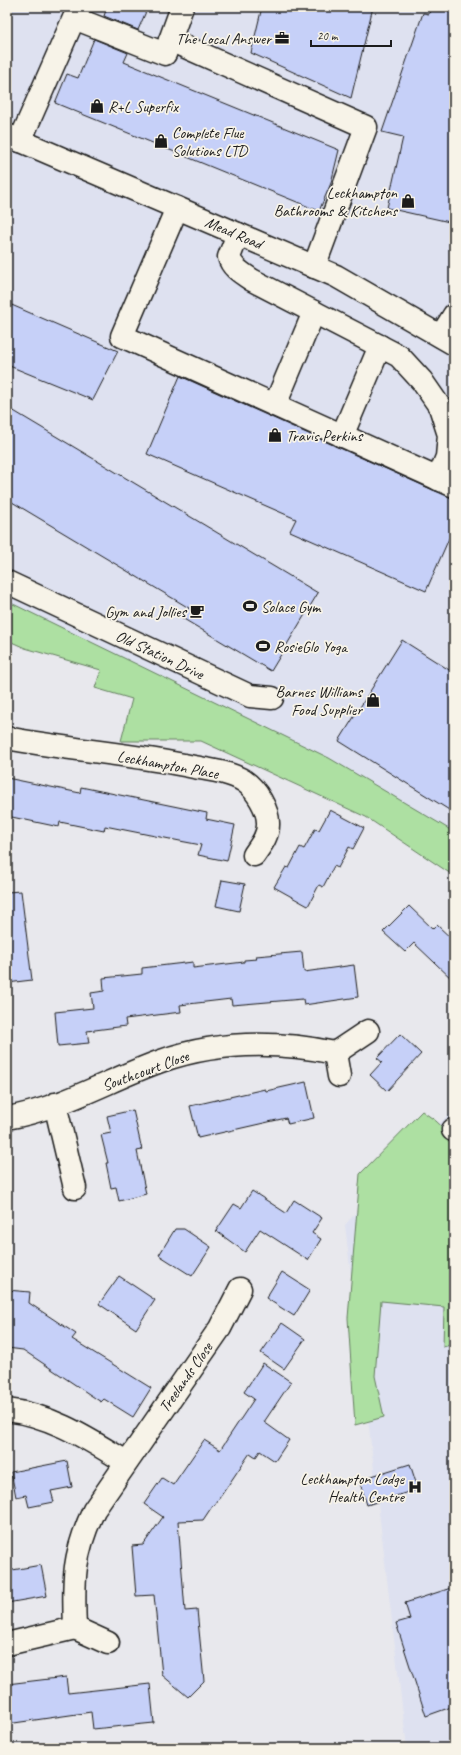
<svg xmlns="http://www.w3.org/2000/svg" width="461" height="1755" font-family="Caveat,sans-serif">
<style>
.built{fill:#dee1f0}
.green{fill:#ade0a2;stroke:#647e5f}
.building{fill:#c6d0f8;stroke:#1c1c1c}
.lines{fill:none;stroke-linecap:round;stroke-linejoin:round}
.minor-casing{stroke:#1c1c1c;stroke-width:25}
.minor{stroke:#f7f3e8;stroke-width:22}
.labels{text-anchor:middle;stroke-width:3.5;stroke-linejoin:round;paint-order:stroke}
.poi-label{font-size:16px;fill:#1c1c1c;stroke:#f7f3e8;text-anchor:end}
.street-label{font-size:16px;fill:#1c1c1c;stroke:#f7f3e8}
</style>
<rect width="100%" height="100%" fill="#e8e8ed"/>
<filter id="ink" filterUnits="userSpaceOnUse"><feTurbulence type="fractalNoise" baseFrequency=".025" numOctaves="2"/><feDisplacementMap in="SourceGraphic" scale="8" xChannelSelector="R" yChannelSelector="G"/><feConvolveMatrix kernelMatrix="1 2 1 2 8 2 1 2 1" color-interpolation-filters="sRGB"/></filter>
<g filter="url(#ink)">
<g class="built">
<path d="M 7,7 L 454,7 L 454,863 L 395,821 L 7,622 Z"/>
<path d="M 454,1109 L 454,1748 L 407,1748 L 345,1225 L 394,1169 Z"/>
</g>
<g class="green">
<path d="M 7,601 L 329,758 L 454,832 L 454,876 L 366,817 L 201,741 L 121,741 L 132,699 L 95,688 L 101,670 L 25,648 L 7,640 Z"/>
<path d="M 422,1111 L 436,1121 L 454,1138 L 454,1344 L 443,1347 L 444,1307 L 381,1301 L 375,1376 L 384,1417 L 355,1425 L 348,1318 L 360,1174 Z"/>
</g>
<g class="building">
<path d="M 107,7 L 148,7 L 138,30 L 104,16 Z"/>
<path d="M 262,7 L 373,7 L 351,98 L 251,53 Z"/>
<path d="M 431,7 L 454,7 L 454,223 L 387,208 L 403,137 L 382,132 L 423,13 L 429,14 Z"/>
<path d="M 94,39 L 128,53 L 124,62 L 339,150 L 331,183 L 319,211 L 55,103 L 67,74 L 78,78 Z"/>
<path d="M 7,303 L 118,351 L 93,400 L 7,365 Z"/>
<path d="M 180,376 L 433,490 L 454,498 L 454,527 L 426,591 L 290,531 L 296,519 L 147,454 Z"/>
<path d="M 7,407 L 318,593 L 271,671 L 182,618 L 189,608 L 7,499 Z"/>
<path d="M 402,640 L 454,673 L 454,813 L 339,741 Z"/>
<path d="M 7,778 L 80,793 L 81,787 L 207,813 L 206,819 L 235,825 L 227,861 L 198,855 L 201,845 L 180,841 L 105,826 L 104,831 L 60,822 L 59,827 L 7,816 Z"/>
<path d="M 330,810 L 364,828 L 353,849 L 349,847 L 338,868 L 334,866 L 323,887 L 319,885 L 308,906 L 274,887 L 286,867 L 289,868 L 300,847 L 304,849 L 315,829 L 319,830 Z"/>
<path d="M 222,880 L 245,884 L 239,911 L 216,906 Z"/>
<path d="M 21,891 L 32,980 L 7,983 L 7,892 Z"/>
<path d="M 409,906 L 433,929 L 437,925 L 454,941 L 454,981 L 414,943 L 405,952 L 383,932 Z"/>
<path d="M 302,952 L 304,972 L 354,965 L 358,997 L 304,1005 L 303,999 L 232,1005 L 231,999 L 180,1005 L 181,1012 L 125,1019 L 126,1026 L 87,1031 L 89,1043 L 58,1046 L 55,1012 L 93,1008 L 91,993 L 104,991 L 103,978 L 142,974 L 142,968 L 193,962 L 193,968 L 244,962 L 244,960 L 257,959 L 256,956 Z"/>
<path d="M 400,1034 L 421,1054 L 387,1091 L 370,1075 L 382,1062 L 377,1058 Z"/>
<path d="M 306,1082 L 314,1118 L 288,1124 L 286,1118 L 198,1138 L 190,1106 L 265,1089 L 266,1091 Z"/>
<path d="M 133,1110 L 142,1150 L 137,1151 L 146,1194 L 119,1201 L 116,1187 L 111,1188 L 106,1163 L 108,1163 L 101,1135 L 111,1133 L 107,1116 Z"/>
<path d="M 252,1191 L 286,1213 L 294,1200 L 322,1218 L 312,1233 L 321,1239 L 308,1260 L 260,1229 L 245,1252 L 216,1231 L 234,1204 L 241,1208 Z"/>
<path d="M 175,1229 L 184,1229 L 211,1247 L 192,1276 L 159,1255 Z"/>
<path d="M 282,1272 L 310,1290 L 294,1316 L 266,1298 Z"/>
<path d="M 119,1276 L 155,1300 L 136,1329 L 99,1304 Z"/>
<path d="M 7,1290 L 30,1292 L 29,1303 L 76,1334 L 72,1339 L 151,1388 L 133,1417 L 104,1399 L 101,1402 L 23,1350 L 7,1348 Z"/>
<path d="M 282,1323 L 305,1339 L 284,1369 L 261,1353 Z"/>
<path d="M 263,1363 L 291,1382 L 264,1422 L 289,1440 L 275,1461 L 260,1451 L 256,1457 L 250,1453 L 214,1506 L 213,1505 L 203,1520 L 178,1521 L 185,1611 L 197,1610 L 204,1681 L 188,1697 L 162,1675 L 154,1595 L 136,1596 L 132,1546 L 143,1545 L 163,1517 L 144,1504 L 162,1478 L 173,1485 L 204,1440 L 220,1450 L 254,1399 L 244,1392 Z"/>
<path d="M 67,1461 L 72,1487 L 51,1491 L 54,1502 L 29,1507 L 26,1495 L 16,1497 L 11,1472 Z"/>
<path d="M 410,1464 L 418,1489 L 367,1505 L 359,1480 Z"/>
<path d="M 41,1565 L 47,1596 L 7,1603 L 7,1571 Z"/>
<path d="M 454,1587 L 454,1706 L 426,1716 L 396,1623 L 410,1619 L 405,1603 Z"/>
<path d="M 66,1677 L 68,1693 L 150,1684 L 154,1723 L 93,1729 L 91,1712 L 7,1724 L 7,1684 Z"/>
</g>
<g class="lines">
<defs>
<g id="minor">
<path d="M 170,40 L 366,127 L 314,267"/>
<path d="M 7,135 L 336,276 L 454,344"/>
<path d="M 20,141 L 74,18 L 165,54 L 182,7"/>
<path d="M 177,208 L 122,336 L 454,486"/>
<path d="M 238,234 L 229,257 C 232,268 242,273 252,280 L 399,356 L 422,381 L 440,407 L 449,435 L 447,457 L 438,479"/>
<path d="M 441,336 L 454,315"/>
<path d="M 275,405 L 314,312"/>
<path d="M 342,436 L 380,346"/>
<path d="M 7,582 L 250,696 L 272,698"/>
<path d="M 7,738 C 69,750 132,754 194,767 C 210,770 230,772 244,781 C 256,789 269,810 268,825 C 268,837 260,846 254,855"/>
<path d="M 335,1053 L 339,1076"/>
<path d="M 55,1104 L 75,1188"/>
<path d="M 7,1118 C 61,1109 110,1079 161,1061 C 218,1041 277,1041 335,1053 L 368,1031"/>
<path d="M 453,1130 L 454,1130"/>
<path d="M 7,1410 C 52,1415 88,1439 126,1462"/>
<path d="M 75,1628 L 108,1643"/>
<path d="M 7,1644 L 75,1628 C 73,1580 73,1554 94,1510 L 220,1328 L 240,1289"/>
</g>
</defs>
<use href="#minor" class="minor-casing"/>
<use href="#minor" class="minor"/>
</g>
</g>
<defs>
<symbol id="office-bare" viewBox="-9 -9 18 18"><path d="M-6-3h4V-5.5h4V-3h4V5H-6ZM-1-4.5V-3h2v-1.5ZM-6 0V1H6V0Z" fill="#1c1c1c" stroke="#f7f3e8" stroke-width="2.5" paint-order="stroke"/></symbol>
<symbol id="shop-bare" viewBox="-9 -9 18 18"><path d="M-5-2.5h2.3a2.7 3.5 0 0 1 5.4 0H5L5.5 6h-11ZM-1.5-2.5h3a1.5 2.3 0 0 0-3 0Z" fill="#1c1c1c" stroke="#f7f3e8" stroke-width="2.5" paint-order="stroke"/></symbol>
<symbol id="stadium-bare" viewBox="-9 -9 18 18"><path d="M0-5a6.5 5 0 1 0 0 10a6.5 5 0 1 0 0-10ZM-3.5-1.8h7v3.6h-7Z" fill="#1c1c1c" stroke="#f7f3e8" stroke-width="2.5" paint-order="stroke"/></symbol>
<symbol id="cafe-bare" viewBox="-9 -9 18 18"><path d="M-5.5-4.5H6V0H3Q3 3.5 0 3.5H-2.5Q-5.5 3.5-5.5 0ZM3-3.2v2h1.7v-2ZM-6 4.5H4V6H-6Z" fill="#1c1c1c" stroke="#f7f3e8" stroke-width="2.5" paint-order="stroke"/></symbol>
<symbol id="hospital-bare" viewBox="-9 -9 18 18"><path d="M-5-5h3v3.5h4V-5h3V5h-3V1.5h-4V5h-3Z" fill="#1c1c1c" stroke="#f7f3e8" stroke-width="2.5" paint-order="stroke"/></symbol>
</defs>
<g fill-rule="evenodd">
<use href="#office-bare" x="272" y="28" width="20" height="20"/>
<use href="#shop-bare" x="87" y="96" width="20" height="20"/>
<use href="#shop-bare" x="151" y="131" width="20" height="20"/>
<use href="#shop-bare" x="398" y="191" width="20" height="20"/>
<use href="#shop-bare" x="265" y="425" width="20" height="20"/>
<use href="#stadium-bare" x="240" y="596" width="20" height="20"/>
<use href="#cafe-bare" x="187" y="601" width="20" height="20"/>
<use href="#stadium-bare" x="253" y="636" width="20" height="20"/>
<use href="#shop-bare" x="363" y="690" width="20" height="20"/>
<use href="#hospital-bare" x="405" y="1477" width="20" height="20"/>
</g>
<g class="labels">
<g class="poi-label">
<text x="271" y="44">The Local Answer</text>
<text x="108" y="112" text-anchor="start">R+L Superfix</text>
<text x="172" y="138" text-anchor="start">Complete Flue<tspan x="172" dy="18">Solutions LTD</tspan></text>
<text x="397" y="198">Leckhampton<tspan x="397" dy="18">Bathrooms &amp; Kitchens</tspan></text>
<text x="286" y="441" text-anchor="start">Travis Perkins</text>
<text x="261" y="612" text-anchor="start">Solace Gym</text>
<text x="186" y="617">Gym and Jollies</text>
<text x="274" y="652" text-anchor="start">RosieGlo Yoga</text>
<text x="362" y="697">Barnes Williams<tspan x="362" dy="18">Food Supplier</tspan></text>
<text x="404" y="1484">Leckhampton Lodge<tspan x="404" dy="18">Health Centre</tspan></text>
</g>
<g class="street-label">
<text transform="translate(234 232) rotate(23)" y="6">Mead Road</text>
<text transform="translate(160 654) rotate(25)" y="6">Old Station Drive</text>
<text transform="translate(168 764) rotate(10)" y="6">Leckhampton Place</text>
<text transform="translate(145 1070) rotate(-20)" y="6">Southcourt Close</text>
<text transform="translate(185 1377) rotate(-55)" y="6">Treelands Close</text>
</g>
</g>
<rect width="461" height="1755" fill="none" stroke="#f7f3e8" stroke-width="24"/>
<rect x="12" y="12" width="437" height="1731" fill="none" stroke="#1c1c1c" stroke-width="1.5" filter="url(#ink)"/>
<path d="M311 40v6h80v-6" fill="none" stroke="#1c1c1c" stroke-width="2"/>
<text x="317" y="40" font-size="12" fill="#1c1c1c" stroke="#f7f3e8" stroke-width="3" paint-order="stroke">20 m</text>
</svg>
